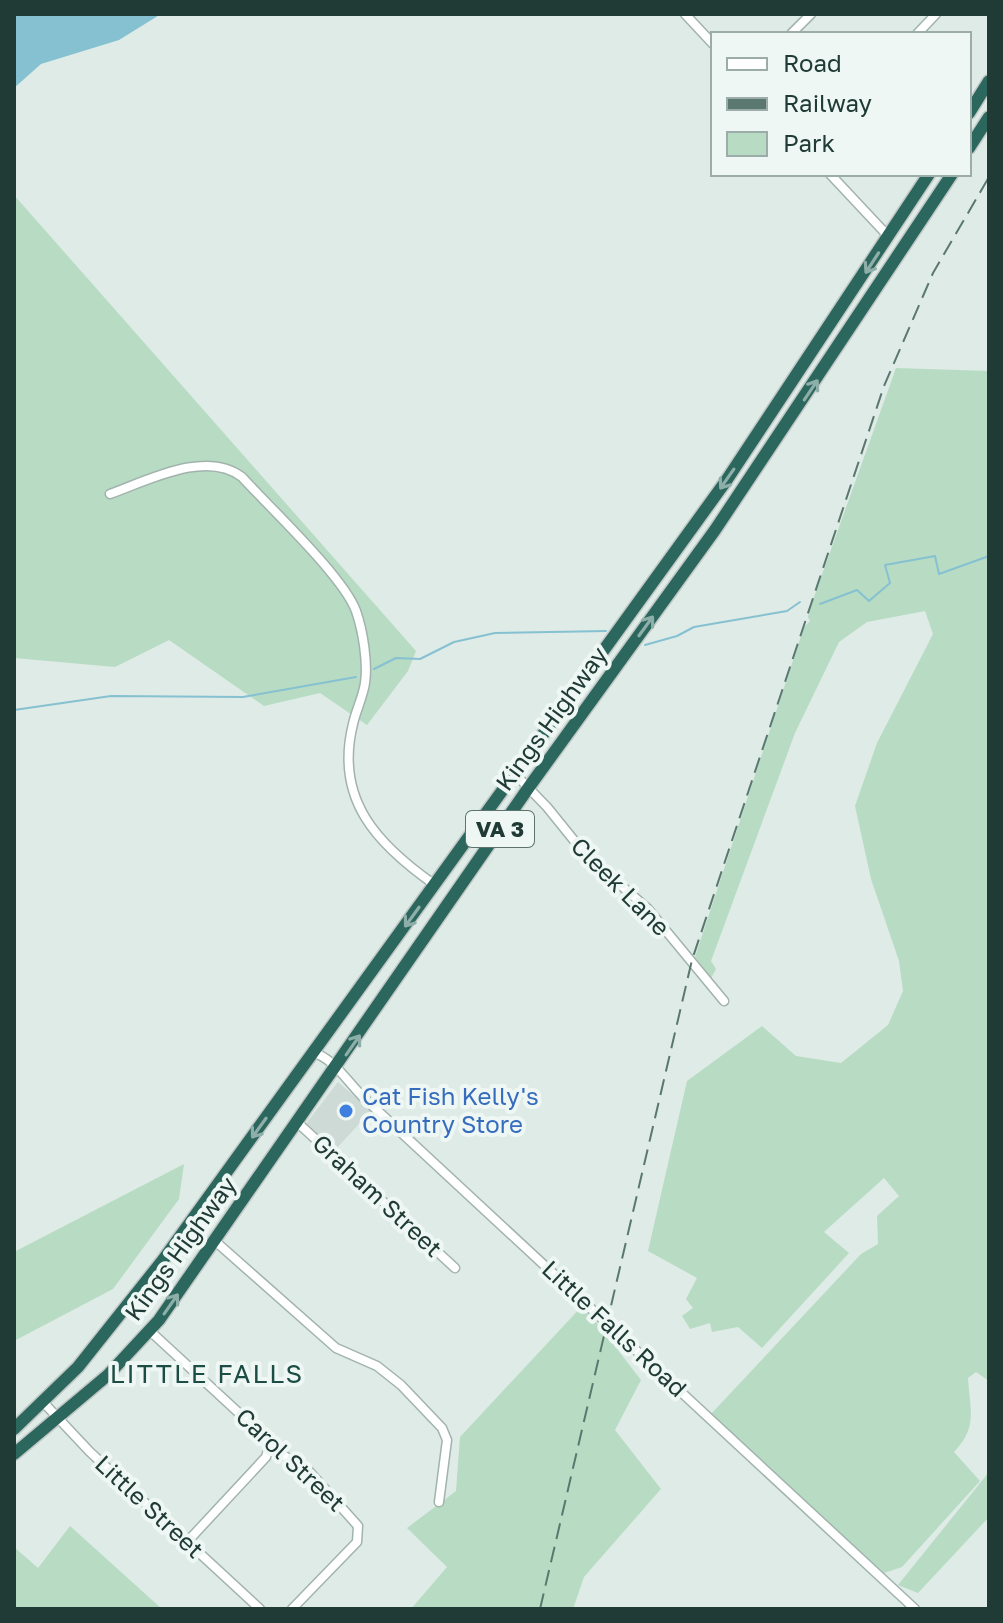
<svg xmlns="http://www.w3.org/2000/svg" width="1003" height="1623" font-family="'Golos Text',sans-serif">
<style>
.built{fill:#cddad5}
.green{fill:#b7dcc3}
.water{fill:#86c1d1}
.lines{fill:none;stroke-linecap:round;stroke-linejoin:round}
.stream{stroke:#86c1d1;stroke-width:2}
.minor-casing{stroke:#a2b3ad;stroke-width:11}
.highway-casing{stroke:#c1c8c6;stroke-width:15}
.minor{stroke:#fff;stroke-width:8}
.highway{stroke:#2c675e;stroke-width:12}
.rail{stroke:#5a7770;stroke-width:2;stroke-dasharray:16 8;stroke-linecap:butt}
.oneway{stroke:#8eafa9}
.shop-dot{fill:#3f7fe0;stroke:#eff7f4;stroke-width:3}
.labels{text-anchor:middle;stroke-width:8;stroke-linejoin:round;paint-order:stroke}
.shield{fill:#eff7f4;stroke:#5e736e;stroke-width:2}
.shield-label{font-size:22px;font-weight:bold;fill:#203b35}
.street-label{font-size:24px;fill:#203b35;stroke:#eff7f4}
.shop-label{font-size:24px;fill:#366cbe;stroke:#eff7f4;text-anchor:start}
.neighbourhood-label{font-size:26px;letter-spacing:2px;fill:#1c4d44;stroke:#eff7f4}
</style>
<rect width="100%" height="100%" fill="#dfebe6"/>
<path class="built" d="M 338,1082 L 371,1111 L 333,1152 L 305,1125 Z"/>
<g class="green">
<path d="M 14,195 L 416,651 L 408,671 L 367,725 L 320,693 L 264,706 L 169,640 L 115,667 L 14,658 Z"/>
<path d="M 896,368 L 989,371 L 989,1381 L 976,1372 L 968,1378 C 970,1410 978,1427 954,1452 L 980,1481 L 902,1567 L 884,1573 L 711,1414 L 861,1254 L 878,1244 L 877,1216 L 899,1196 L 884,1178 L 824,1232 L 849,1253 L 762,1348 L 738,1327 L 712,1332 L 710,1323 L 690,1329 L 682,1316 L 693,1308 L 686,1299 L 697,1278 L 648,1251 L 687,1081 L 762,1026 L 796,1056 L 841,1063 L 888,1025 L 903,991 L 899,961 L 871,879 L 855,806 L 877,743 L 933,634 L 925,611 L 867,622 L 839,642 L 795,733 L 711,961 L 716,969 L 711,978 L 695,957 L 804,627 L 810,621 L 808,617 L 814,597 Z"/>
<path d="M 184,1164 L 179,1199 L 113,1289 L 14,1341 L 14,1252 Z"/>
<path d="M 583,1305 L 641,1380 L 615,1430 L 661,1489 L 584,1577 L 573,1609 L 411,1609 L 447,1567 L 407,1528 L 456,1491 L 460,1437 Z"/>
<path d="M 989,1472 L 989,1517 L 918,1593 L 898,1585 Z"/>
<path d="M 70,1526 L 162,1609 L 14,1609 L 14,1547 L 38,1568 Z"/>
</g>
<path class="water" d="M 14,14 L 161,14 L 119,40 L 41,64 L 14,88 Z"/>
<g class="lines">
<g class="stream">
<path d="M 820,604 L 857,590 L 869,601 L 890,583 L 885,565 L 935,556 L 939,574 L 989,556"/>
<path d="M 645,645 L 677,636 L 694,627 L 787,611 L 800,602"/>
<path d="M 374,669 L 396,658 L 420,659 L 454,642 L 495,633 L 606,631"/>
<path d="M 14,710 L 111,696 L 243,697 L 356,677"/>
</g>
<defs>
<g id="minor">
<path d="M 685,14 L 713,44"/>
<path d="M 791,34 L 811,14"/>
<path d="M 917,34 L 936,14"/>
<path d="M 830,174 L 889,237"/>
<path d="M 110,494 C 147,481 206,449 242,477 C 270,508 343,576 356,611 C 363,631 368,663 365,683 C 363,697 356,710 353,724 C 334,800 378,845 435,885"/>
<path d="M 515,774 L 547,807 L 585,854 L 648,909 L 724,1001"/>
<path d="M 313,1053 C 332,1056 350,1085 365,1099 L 915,1609"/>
<path d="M 298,1123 L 455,1268"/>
<path d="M 215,1241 L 336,1348 L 377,1366 L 401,1385 L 442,1428 L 447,1440 L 439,1502"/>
<path d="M 150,1331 L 265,1437 L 269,1447 L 307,1469 L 358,1526 L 357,1542 L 292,1609"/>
<path d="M 43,1402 L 90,1452 L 260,1609"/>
<path d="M 187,1542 L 266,1457 L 269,1447"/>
</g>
<g id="highway">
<path d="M 969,113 L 989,81"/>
<path d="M 969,148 L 989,117"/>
<path d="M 14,1429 L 78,1367 L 163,1260 L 726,481 L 929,174"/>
<path d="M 14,1454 L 108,1375 L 159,1320 L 529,787 L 715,530 L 952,174"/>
</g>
</defs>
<use href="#minor" class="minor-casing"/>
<use href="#highway" class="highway-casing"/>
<use href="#minor" class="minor"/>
<use href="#highway" class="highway"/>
<path class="rail" d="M 540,1609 L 692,960 L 884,386 L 933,273 L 989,177"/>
</g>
<defs><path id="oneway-shaft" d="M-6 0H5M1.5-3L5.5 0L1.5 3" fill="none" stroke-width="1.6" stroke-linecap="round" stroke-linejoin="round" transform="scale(2)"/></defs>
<g class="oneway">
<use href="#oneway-shaft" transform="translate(872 263) rotate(123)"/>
<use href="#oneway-shaft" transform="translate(811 390) rotate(-56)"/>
<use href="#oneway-shaft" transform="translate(727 479) rotate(125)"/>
<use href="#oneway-shaft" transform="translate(646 626) rotate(-54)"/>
<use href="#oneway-shaft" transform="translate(412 917) rotate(126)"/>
<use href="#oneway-shaft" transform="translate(353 1045) rotate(-55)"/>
<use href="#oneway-shaft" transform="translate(259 1128) rotate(126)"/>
<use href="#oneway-shaft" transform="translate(171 1304) rotate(-55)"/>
</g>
<circle class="shop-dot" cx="346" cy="1111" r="8"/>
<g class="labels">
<rect class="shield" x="466" y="811" width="68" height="36" rx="6"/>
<g class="shield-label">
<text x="500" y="837">VA 3</text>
</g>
<g class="street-label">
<text transform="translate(552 719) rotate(-54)" y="8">Kings Highway</text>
<text transform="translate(620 887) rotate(45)" y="8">Cleek Lane</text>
<text transform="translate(377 1196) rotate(43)" y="8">Graham Street</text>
<text transform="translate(181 1249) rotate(-54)" y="8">Kings Highway</text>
<text transform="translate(614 1329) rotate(43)" y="8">Little Falls Road</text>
<text transform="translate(290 1460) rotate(43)" y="8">Carol Street</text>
<text transform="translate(149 1507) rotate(43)" y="8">Little Street</text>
</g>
<g class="shop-label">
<text x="362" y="1105">Cat Fish Kelly's<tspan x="362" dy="28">Country Store</tspan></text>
</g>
<g class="neighbourhood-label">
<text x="207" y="1383">LITTLE FALLS</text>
</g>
</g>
<rect width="1003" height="1623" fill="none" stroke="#203b35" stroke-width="32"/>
<rect x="711" y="32" width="260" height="144" fill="#eff7f4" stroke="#9caca8" stroke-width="2"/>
<rect x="727" y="58" width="40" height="12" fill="#ffffff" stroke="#9caca8" stroke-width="2"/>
<text x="783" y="72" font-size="24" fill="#203b35">Road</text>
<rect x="727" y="98" width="40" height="12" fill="#5a7770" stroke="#9caca8" stroke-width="2"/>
<text x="783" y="112" font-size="24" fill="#203b35">Railway</text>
<rect x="727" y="132" width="40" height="24" fill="#b7dcc3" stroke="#9caca8" stroke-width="2"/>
<text x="783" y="152" font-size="24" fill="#203b35">Park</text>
</svg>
